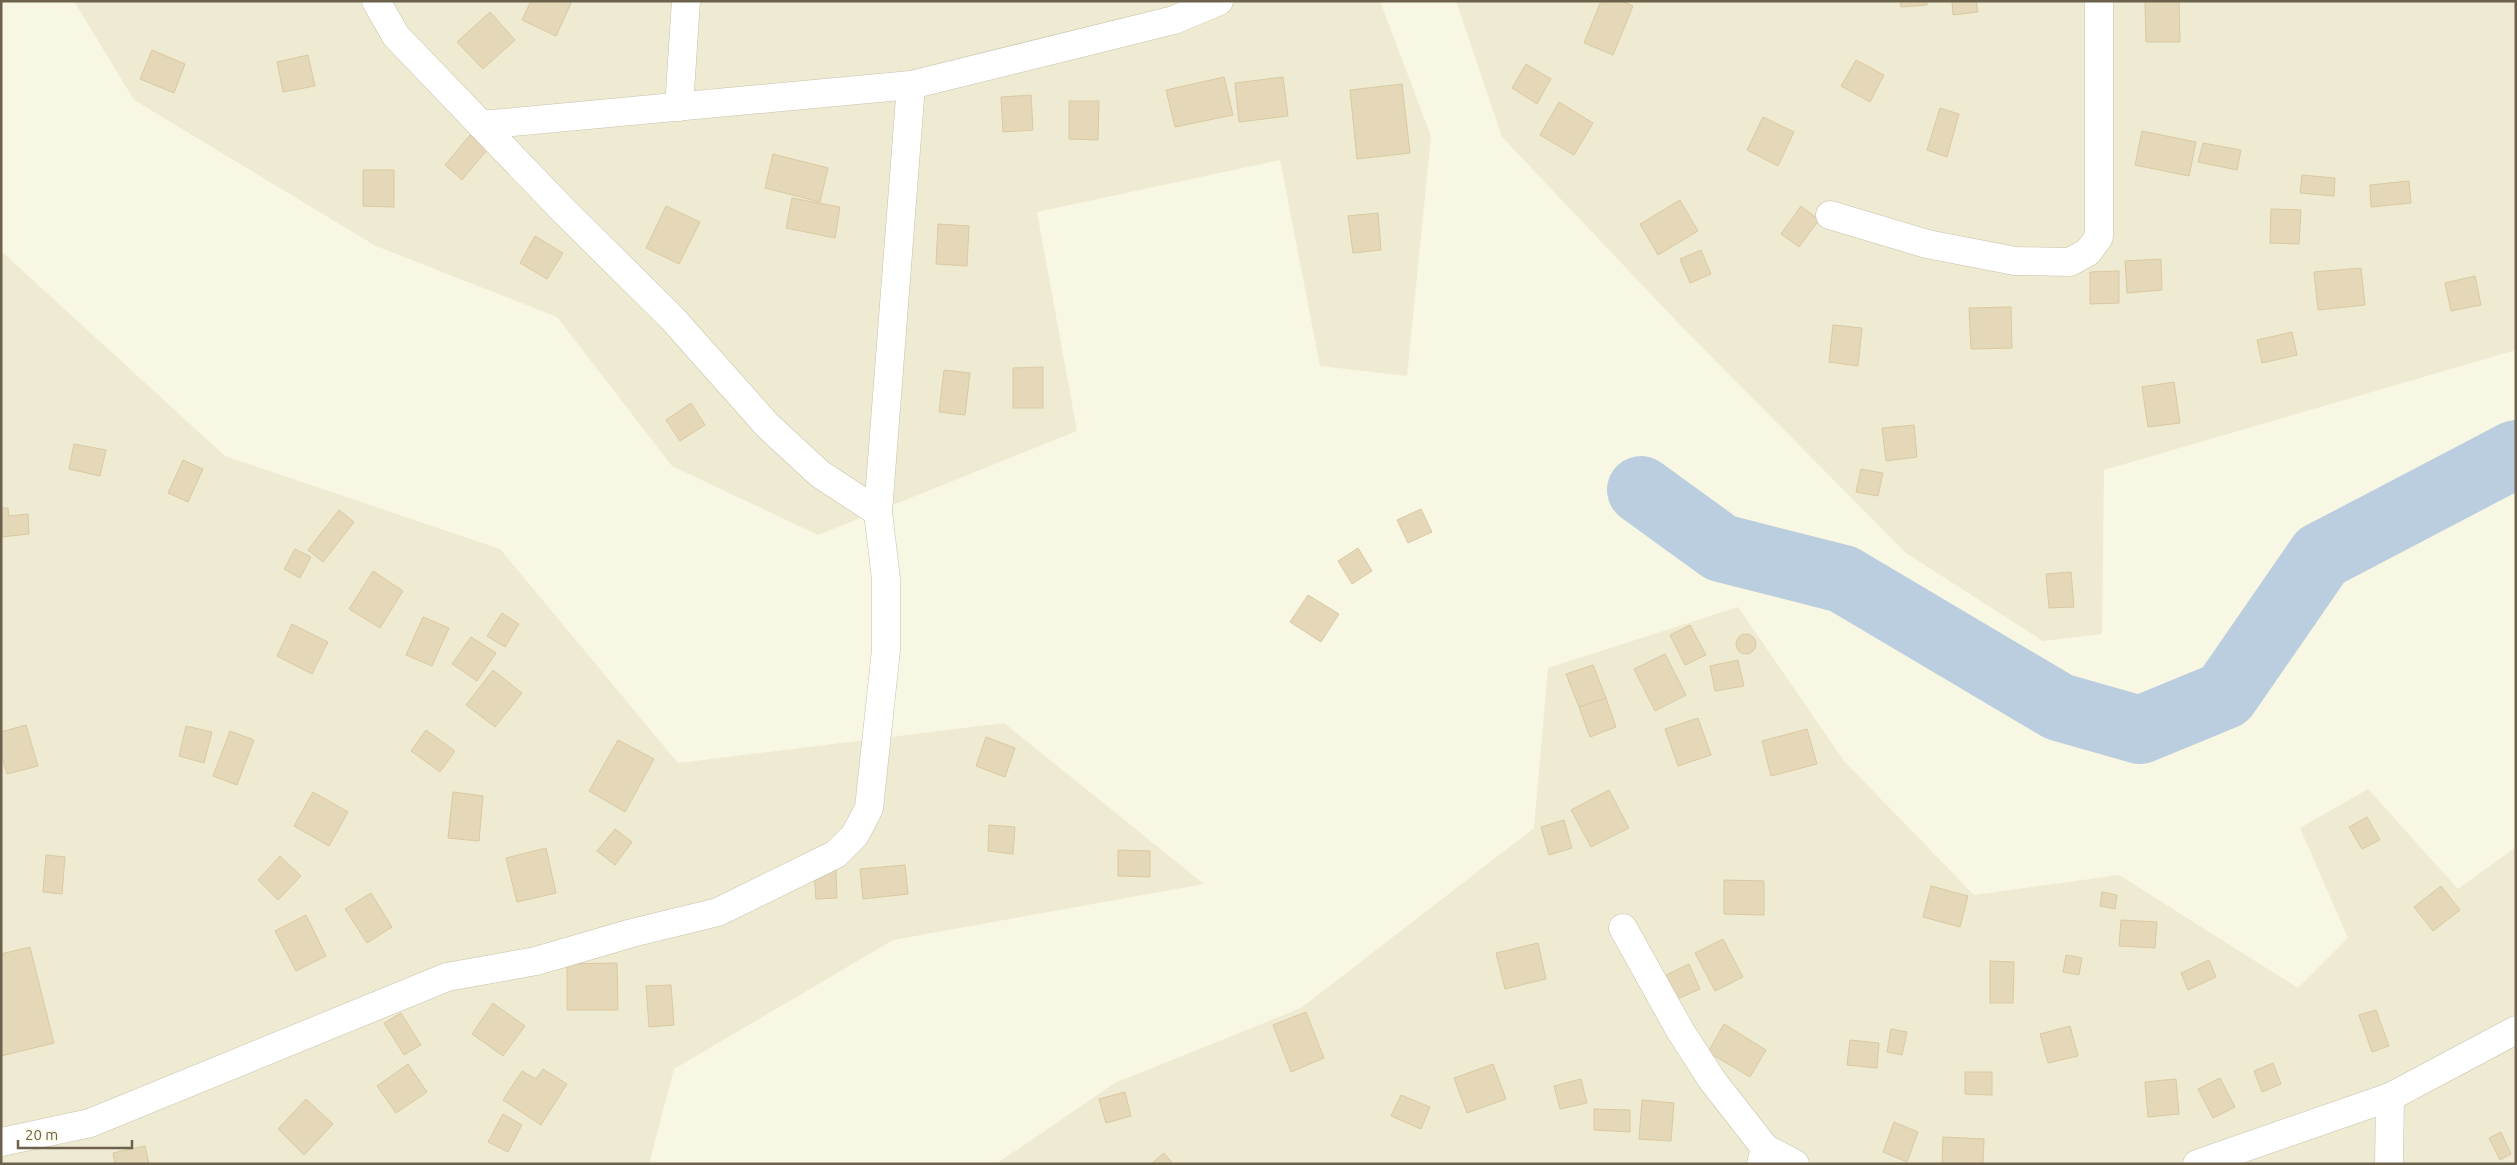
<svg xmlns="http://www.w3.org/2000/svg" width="2517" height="1165" font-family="Ubuntu,sans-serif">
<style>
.residential{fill:#efead2}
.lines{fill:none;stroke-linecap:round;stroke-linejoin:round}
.river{stroke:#bacedf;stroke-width:68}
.building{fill:#e5d8b9;stroke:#dac9a1}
.street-casing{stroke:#c7c1ab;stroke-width:29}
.street{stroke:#fff;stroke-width:28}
</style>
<rect width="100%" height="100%" fill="#f8f7e3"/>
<g class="residential">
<path d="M 74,1 L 1380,1 L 1431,136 L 1407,376 L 1320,366 L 1280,160 L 1037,212 L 1077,431 L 818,535 L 672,466 L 557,317 L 376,246 L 134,100 Z"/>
<path d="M 1456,1 L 2516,1 L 2516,350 L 2104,470 L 2102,634 L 2043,641 L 1906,553 L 1681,326 L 1502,137 Z"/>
<path d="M 1,251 L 225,456 L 500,549 L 678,763 L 1004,723 L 1204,884 L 893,940 L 674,1069 L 649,1164 L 1,1164 Z"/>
<path d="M 1738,607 L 1844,761 L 1974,895 L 2119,875 L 2298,988 L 2348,938 L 2300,828 L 2368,789 L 2458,889 L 2516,847 L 2516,1164 L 996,1164 L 1115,1083 L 1301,1008 L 1534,828 L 1548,668 Z"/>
</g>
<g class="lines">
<path class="river" d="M 1641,490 L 1721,548 L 1843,579 L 2059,707 L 2140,730 L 2225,695 L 2321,556 L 2516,454"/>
</g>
<g class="building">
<path d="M 531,1 L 572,1 L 556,36 L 522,20 Z"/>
<path d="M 1601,1 L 1622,1 L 1633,6 L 1613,55 L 1584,43 Z"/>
<path d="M 1900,1 L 1927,1 L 1927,5 L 1901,7 Z"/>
<path d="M 1952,1 L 1976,1 L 1978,12 L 1953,15 Z"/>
<path d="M 2145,1 L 2179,1 L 2180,42 L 2146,42 Z"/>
<path d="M 490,12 L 515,40 L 483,69 L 457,42 Z"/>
<path d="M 152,50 L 185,64 L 174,93 L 140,79 Z"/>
<path d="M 308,55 L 315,86 L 283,92 L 277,62 Z"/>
<path d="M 1856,60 L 1884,75 L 1870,102 L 1841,86 Z"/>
<path d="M 1526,64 L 1551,79 L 1537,104 L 1512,88 Z"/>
<path d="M 1224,77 L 1233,115 L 1175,127 L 1166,90 Z"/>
<path d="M 1283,77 L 1288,116 L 1239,122 L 1235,83 Z"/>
<path d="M 1402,84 L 1410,153 L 1357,159 L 1350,90 Z"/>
<path d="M 1031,95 L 1033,130 L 1003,132 L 1001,97 Z"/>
<path d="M 1069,101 L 1099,101 L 1098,140 L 1069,139 Z"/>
<path d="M 1559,102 L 1593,123 L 1574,155 L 1540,135 Z"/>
<path d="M 1940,108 L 1959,114 L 1947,157 L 1927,150 Z"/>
<path d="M 1763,117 L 1794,132 L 1778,166 L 1747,150 Z"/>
<path d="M 2142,131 L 2196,142 L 2189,176 L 2135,165 Z"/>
<path d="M 470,135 L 487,150 L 462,180 L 445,165 Z"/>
<path d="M 2203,143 L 2241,150 L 2237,170 L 2198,162 Z"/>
<path d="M 773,154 L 828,168 L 820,202 L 765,188 Z"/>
<path d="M 363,170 L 394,170 L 394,207 L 363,206 Z"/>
<path d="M 2302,175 L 2335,178 L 2334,196 L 2300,193 Z"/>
<path d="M 2409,181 L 2411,203 L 2371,207 L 2370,185 Z"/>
<path d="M 792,198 L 840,207 L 835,238 L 786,228 Z"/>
<path d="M 1680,200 L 1698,231 L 1658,255 L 1640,224 Z"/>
<path d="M 666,206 L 700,222 L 679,264 L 646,248 Z"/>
<path d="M 1801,206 L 1819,220 L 1799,247 L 1781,234 Z"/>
<path d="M 2271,209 L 2301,210 L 2299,244 L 2270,243 Z"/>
<path d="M 1378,213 L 1381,250 L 1353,253 L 1348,216 Z"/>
<path d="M 938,224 L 969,226 L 967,266 L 936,264 Z"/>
<path d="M 535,236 L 563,253 L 547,279 L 520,263 Z"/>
<path d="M 1701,250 L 1711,274 L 1690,283 L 1680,259 Z"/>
<path d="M 2161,259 L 2162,290 L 2127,293 L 2125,261 Z"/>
<path d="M 2361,268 L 2365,305 L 2318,310 L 2314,272 Z"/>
<path d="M 2119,271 L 2119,303 L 2090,304 L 2090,272 Z"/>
<path d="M 2475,276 L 2481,305 L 2451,311 L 2445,283 Z"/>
<path d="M 2011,307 L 2012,348 L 1971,349 L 1969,308 Z"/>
<path d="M 1833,325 L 1862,328 L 1858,366 L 1829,362 Z"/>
<path d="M 2292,332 L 2297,355 L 2262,363 L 2257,340 Z"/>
<path d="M 1043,367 L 1043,408 L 1013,408 L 1013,368 Z"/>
<path d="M 944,370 L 970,373 L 965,415 L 939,412 Z"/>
<path d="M 2174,382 L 2180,423 L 2148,427 L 2142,387 Z"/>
<path d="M 691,403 L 705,425 L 680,441 L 666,420 Z"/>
<path d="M 1914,425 L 1917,457 L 1886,461 L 1882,428 Z"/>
<path d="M 74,444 L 106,450 L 100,476 L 69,469 Z"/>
<path d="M 183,460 L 203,469 L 188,502 L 168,493 Z"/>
<path d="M 1861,469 L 1883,473 L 1878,496 L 1856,492 Z"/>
<path d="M 1,508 L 8,508 L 9,516 L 28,514 L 29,534 L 1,537 Z"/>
<path d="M 1421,509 L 1432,532 L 1408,543 L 1397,520 Z"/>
<path d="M 339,510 L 354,522 L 323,562 L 308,550 Z"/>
<path d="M 1358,548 L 1372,571 L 1352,584 L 1338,561 Z"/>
<path d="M 295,549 L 311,557 L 300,578 L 284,569 Z"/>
<path d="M 373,571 L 403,591 L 380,628 L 349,609 Z"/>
<path d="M 2071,572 L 2074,607 L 2049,608 L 2046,574 Z"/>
<path d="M 1308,595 L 1339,614 L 1321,642 L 1290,622 Z"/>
<path d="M 502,613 L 519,624 L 505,647 L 487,636 Z"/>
<path d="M 423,617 L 449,628 L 432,666 L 406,655 Z"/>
<path d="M 292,624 L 328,642 L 312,674 L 277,656 Z"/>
<path d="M 1690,625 L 1706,655 L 1685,665 L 1670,635 Z"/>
<circle cx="1746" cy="644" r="10"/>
<path d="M 471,637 L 496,653 L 477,681 L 452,664 Z"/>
<path d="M 1665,654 L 1686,695 L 1655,711 L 1634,669 Z"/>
<path d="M 1738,660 L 1744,686 L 1715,691 L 1710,666 Z"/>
<path d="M 1593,665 L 1606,698 L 1579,707 L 1566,674 Z"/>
<path d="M 493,670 L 522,693 L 495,727 L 466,705 Z"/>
<path d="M 1606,698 L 1616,727 L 1590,737 L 1579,707 Z"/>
<path d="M 1698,718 L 1711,755 L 1678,766 L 1665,729 Z"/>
<path d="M 26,725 L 38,766 L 7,774 L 1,754 L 1,732 Z"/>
<path d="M 186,726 L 212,732 L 204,763 L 179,756 Z"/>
<path d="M 1807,729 L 1817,764 L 1771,776 L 1762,741 Z"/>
<path d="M 426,730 L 455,751 L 440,772 L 411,751 Z"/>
<path d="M 230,731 L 254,740 L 237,785 L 213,776 Z"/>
<path d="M 986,737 L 1015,748 L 1005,777 L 976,766 Z"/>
<path d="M 618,740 L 654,759 L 625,812 L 589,791 Z"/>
<path d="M 1609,790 L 1629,828 L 1591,847 L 1571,810 Z"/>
<path d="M 313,792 L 348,812 L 329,846 L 294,826 Z"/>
<path d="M 453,792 L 483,796 L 479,841 L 448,838 Z"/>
<path d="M 2367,817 L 2380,840 L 2362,849 L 2349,827 Z"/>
<path d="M 1564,820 L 1572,848 L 1549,855 L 1541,827 Z"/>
<path d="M 989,825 L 1015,827 L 1013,854 L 988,851 Z"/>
<path d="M 615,829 L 632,842 L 615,865 L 597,851 Z"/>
<path d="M 546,848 L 556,893 L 517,902 L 506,858 Z"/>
<path d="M 1118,850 L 1150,851 L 1150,877 L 1118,876 Z"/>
<path d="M 46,855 L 65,857 L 62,894 L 43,892 Z"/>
<path d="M 280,856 L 301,876 L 278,900 L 258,880 Z"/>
<path d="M 905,865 L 908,894 L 863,899 L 860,869 Z"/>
<path d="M 836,870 L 837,898 L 816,899 L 814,871 Z"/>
<path d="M 1724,880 L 1764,881 L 1764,915 L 1724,914 Z"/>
<path d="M 1931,886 L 1968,896 L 1960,927 L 1923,917 Z"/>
<path d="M 2441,886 L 2460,910 L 2433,931 L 2414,907 Z"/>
<path d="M 2102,892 L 2117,895 L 2115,909 L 2100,906 Z"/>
<path d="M 371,893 L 392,927 L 367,943 L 345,909 Z"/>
<path d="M 306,915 L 326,956 L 296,971 L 275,931 Z"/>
<path d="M 2121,920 L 2157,922 L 2155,948 L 2119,946 Z"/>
<path d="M 1723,939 L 1743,977 L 1715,991 L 1695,953 Z"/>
<path d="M 1538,943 L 1546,979 L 1505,989 L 1496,953 Z"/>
<path d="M 30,947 L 54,1043 L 1,1056 L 1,954 Z"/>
<path d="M 2066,955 L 2082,958 L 2079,975 L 2063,972 Z"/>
<path d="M 2209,960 L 2216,977 L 2188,990 L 2181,973 Z"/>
<path d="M 1990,961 L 2014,962 L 2013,1003 L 1990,1003 Z"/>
<path d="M 617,963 L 618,1010 L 567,1010 L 567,964 Z"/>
<path d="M 1689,964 L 1700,989 L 1675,1000 L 1664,976 Z"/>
<path d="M 671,985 L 674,1025 L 649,1027 L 646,986 Z"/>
<path d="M 493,1003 L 525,1026 L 503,1056 L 472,1034 Z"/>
<path d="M 2376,1010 L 2389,1046 L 2372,1052 L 2359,1015 Z"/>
<path d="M 1306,1012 L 1324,1058 L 1291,1072 L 1273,1025 Z"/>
<path d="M 401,1013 L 421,1045 L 404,1055 L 384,1023 Z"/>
<path d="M 1724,1024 L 1766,1050 L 1750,1077 L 1708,1052 Z"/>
<path d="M 2070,1026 L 2078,1056 L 2048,1063 L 2040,1034 Z"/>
<path d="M 1891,1029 L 1907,1032 L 1902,1055 L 1887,1052 Z"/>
<path d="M 1850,1040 L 1879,1043 L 1877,1068 L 1847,1065 Z"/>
<path d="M 2273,1063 L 2281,1084 L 2262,1092 L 2254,1071 Z"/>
<path d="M 408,1064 L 427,1092 L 396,1113 L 377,1086 Z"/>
<path d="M 1493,1064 L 1506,1099 L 1467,1113 L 1454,1078 Z"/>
<path d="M 543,1069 L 567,1084 L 541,1125 L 503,1100 L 522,1071 L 536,1079 Z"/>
<path d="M 1965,1072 L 1992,1072 L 1992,1095 L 1965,1094 Z"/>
<path d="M 2220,1078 L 2235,1107 L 2213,1118 L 2198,1089 Z"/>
<path d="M 1581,1079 L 1587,1103 L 1560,1109 L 1554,1086 Z"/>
<path d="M 2176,1079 L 2179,1114 L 2148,1117 L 2145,1082 Z"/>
<path d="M 1125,1092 L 1131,1116 L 1106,1123 L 1099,1099 Z"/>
<path d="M 1401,1095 L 1430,1107 L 1421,1129 L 1391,1116 Z"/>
<path d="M 306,1099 L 333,1124 L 304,1155 L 278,1129 Z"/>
<path d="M 1642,1100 L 1674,1103 L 1671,1141 L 1639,1139 Z"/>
<path d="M 1594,1109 L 1630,1110 L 1630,1132 L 1594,1130 Z"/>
<path d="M 503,1114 L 522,1125 L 508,1152 L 488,1142 Z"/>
<path d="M 1894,1122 L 1918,1132 L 1907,1162 L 1883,1152 Z"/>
<path d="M 2501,1132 L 2511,1154 L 2500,1160 L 2489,1138 Z"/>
<path d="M 1943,1137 L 1984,1139 L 1983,1164 L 1942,1164 Z"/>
<path d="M 145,1146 L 149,1164 L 115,1164 L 113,1153 Z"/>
<path d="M 1164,1153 L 1173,1164 L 1151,1164 Z"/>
</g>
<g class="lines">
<defs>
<g id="street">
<path d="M 679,107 L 686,1"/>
<path d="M 481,125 L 911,85 L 1174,20 L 1219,1"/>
<path d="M 1830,215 L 1927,244 L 2015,261 L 2070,262 L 2088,252 L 2099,237 L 2099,1"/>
<path d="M 878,512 L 911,85"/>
<path d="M 1623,928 L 1681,1032 L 1712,1080 L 1765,1148"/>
<path d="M 1,1142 L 90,1123 L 447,977 L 536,961 L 632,933 L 718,912 L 836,854 L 855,835 L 869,808 L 886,650 L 886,579 L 878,512 L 820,474 L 768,426 L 672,318 L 564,211 L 396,36 L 376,1"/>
<path d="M 1761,1164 L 1765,1148 L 1795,1164"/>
<path d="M 2197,1164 L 2390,1097 L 2516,1030"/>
<path d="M 2389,1164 L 2390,1097"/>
</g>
</defs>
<use href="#street" class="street-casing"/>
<use href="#street" class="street"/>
</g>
<rect width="2517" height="1165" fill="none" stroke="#6c624c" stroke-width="5"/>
<path d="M18 1140v8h114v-8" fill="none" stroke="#6c624c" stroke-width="2.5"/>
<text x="25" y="1140" font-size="15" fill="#6c624c" stroke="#fcfae8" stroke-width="4" paint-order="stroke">20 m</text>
</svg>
